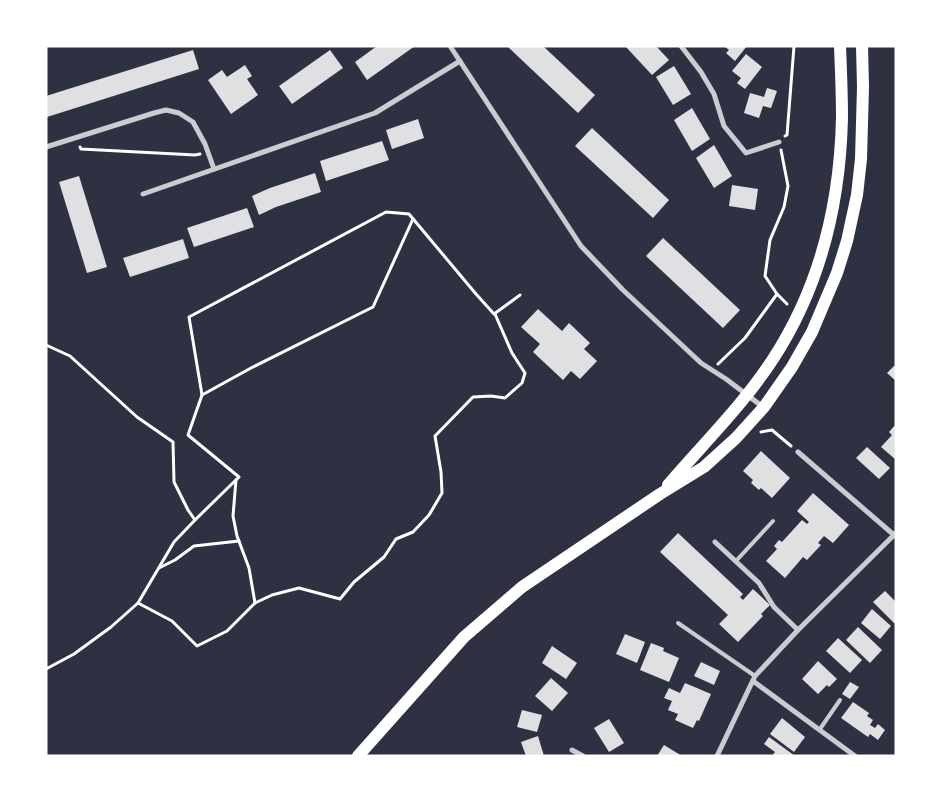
<svg xmlns="http://www.w3.org/2000/svg" width="942" height="802" font-family="'Noto Serif',serif">
<style>
.building{fill:#e0e0e3}
.lines{fill:none;stroke-linecap:round;stroke-linejoin:round}
.path{stroke:#fff;stroke-width:3}
.service{stroke:#caccd0;stroke-width:4}
.minor{stroke:#caccd0;stroke-width:5}
.primary{stroke:#fff;stroke-width:12}
</style>
<rect width="100%" height="100%" fill="#2d3142"/>
<g class="building">
<path d="M 377,46 L 415,46 L 367,80 L 355,62 Z"/>
<path d="M 507,46 L 543,46 L 595,95 L 578,113 Z"/>
<path d="M 627,46 L 656,46 L 669,60 L 652,75 L 626,47 Z"/>
<path d="M 724,46 L 747,46 L 735,61 L 726,53 L 729,50 Z"/>
<path d="M 193,50 L 199,69 L 47,117 L 46,96 Z"/>
<path d="M 330,50 L 343,68 L 292,104 L 279,86 Z"/>
<path d="M 746,54 L 762,67 L 745,89 L 737,83 L 741,78 L 732,71 Z"/>
<path d="M 245,65 L 252,76 L 247,79 L 258,95 L 231,114 L 208,80 L 222,70 L 227,77 Z"/>
<path d="M 674,66 L 691,94 L 673,105 L 656,77 Z"/>
<path d="M 767,88 L 777,91 L 771,108 L 763,106 L 759,118 L 744,113 L 750,93 L 764,97 Z"/>
<path d="M 692,108 L 710,139 L 692,151 L 674,120 Z"/>
<path d="M 418,119 L 424,138 L 392,149 L 386,130 Z"/>
<path d="M 592,128 L 669,200 L 653,218 L 575,146 Z"/>
<path d="M 382,141 L 389,160 L 326,181 L 320,161 Z"/>
<path d="M 714,145 L 732,176 L 714,188 L 696,158 Z"/>
<path d="M 315,173 L 321,192 L 276,207 L 259,215 L 252,196 L 270,188 Z"/>
<path d="M 79,176 L 107,267 L 87,273 L 59,182 Z"/>
<path d="M 732,185 L 758,189 L 755,210 L 729,206 Z"/>
<path d="M 247,208 L 254,227 L 194,247 L 187,228 Z"/>
<path d="M 663,238 L 740,310 L 723,328 L 646,256 Z"/>
<path d="M 183,239 L 189,258 L 130,277 L 123,258 Z"/>
<path d="M 538,309 L 562,331 L 569,323 L 590,343 L 584,349 L 597,361 L 580,379 L 571,371 L 563,380 L 533,352 L 540,344 L 521,327 Z"/>
<path d="M 894,366 L 896,368 L 896,381 L 887,373 Z"/>
<path d="M 896,424 L 896,460 L 881,447 L 892,435 L 889,432 Z"/>
<path d="M 867,447 L 890,468 L 879,479 L 856,458 Z"/>
<path d="M 761,451 L 790,478 L 772,498 L 761,488 L 759,490 L 751,483 L 753,480 L 743,471 Z"/>
<path d="M 813,493 L 849,525 L 833,543 L 824,536 L 818,543 L 821,545 L 807,560 L 803,557 L 785,578 L 766,561 L 777,549 L 774,546 L 779,540 L 782,542 L 802,520 L 807,524 L 809,522 L 797,511 Z"/>
<path d="M 678,533 L 743,594 L 740,597 L 743,600 L 753,589 L 770,605 L 761,614 L 763,616 L 738,642 L 719,624 L 728,615 L 660,552 Z"/>
<path d="M 885,591 L 896,602 L 896,625 L 873,602 Z"/>
<path d="M 872,609 L 891,626 L 880,639 L 861,623 Z"/>
<path d="M 858,627 L 882,650 L 870,663 L 846,640 Z"/>
<path d="M 625,634 L 645,642 L 637,663 L 616,654 Z"/>
<path d="M 838,638 L 862,660 L 850,673 L 826,651 Z"/>
<path d="M 651,643 L 664,648 L 663,651 L 679,658 L 669,682 L 640,670 Z"/>
<path d="M 552,646 L 577,663 L 566,679 L 542,663 Z"/>
<path d="M 818,661 L 837,679 L 829,687 L 827,685 L 818,694 L 802,679 Z"/>
<path d="M 701,662 L 720,671 L 714,685 L 694,676 Z"/>
<path d="M 551,678 L 568,693 L 552,711 L 535,696 Z"/>
<path d="M 850,682 L 859,687 L 850,699 L 842,694 Z"/>
<path d="M 685,683 L 711,694 L 699,721 L 697,720 L 693,728 L 675,720 L 678,714 L 668,710 L 672,701 L 664,698 L 669,688 L 680,693 Z"/>
<path d="M 853,702 L 869,713 L 867,716 L 873,720 L 870,725 L 875,728 L 878,724 L 885,730 L 878,740 L 870,734 L 868,737 L 841,718 Z"/>
<path d="M 522,710 L 542,715 L 537,732 L 517,727 Z"/>
<path d="M 782,718 L 805,737 L 794,752 L 770,734 Z"/>
<path d="M 609,719 L 624,743 L 609,752 L 594,728 Z"/>
<path d="M 538,736 L 544,756 L 526,756 L 521,742 Z"/>
<path d="M 769,737 L 795,756 L 772,756 L 775,752 L 764,744 Z"/>
<path d="M 664,745 L 682,756 L 657,756 Z"/>
</g>
<g class="lines">
<g class="path">
<path d="M 785,136 L 787,135 L 794,46"/>
<path d="M 80,147 L 81,149 L 195,155 L 200,154"/>
<path d="M 777,294 L 787,304"/>
<path d="M 46,345 L 70,356 L 137,417 L 173,442 L 174,482 L 188,510 L 195,520 L 239,477 L 188,435 L 202,395 L 189,317 L 386,212 L 409,214 L 476,294 L 494,314 L 520,295"/>
<path d="M 718,364 L 745,338 L 777,294 L 765,276 L 770,240 L 784,207 L 788,186 L 781,150"/>
<path d="M 202,395 L 251,368 L 373,307 L 413,219"/>
<path d="M 761,432 L 772,430 L 791,446"/>
<path d="M 236,480 L 233,516 L 237,536 L 249,568 L 255,603"/>
<path d="M 195,520 L 174,542 L 138,603 L 172,621 L 197,646 L 227,631 L 255,603 L 272,595 L 299,588 L 340,599 L 354,582 L 384,557 L 396,539 L 413,532 L 429,515 L 442,493 L 441,472 L 435,436 L 473,397 L 491,396 L 505,398 L 522,383 L 525,373 L 512,353 L 495,314"/>
<path d="M 159,568 L 175,560 L 194,546 L 239,541"/>
<path d="M 46,669 L 74,654 L 111,627 L 138,603"/>
</g>
<g class="service">
<path d="M 736,561 L 773,521"/>
<path d="M 678,623 L 755,676"/>
<path d="M 820,729 L 840,700"/>
</g>
<g class="minor">
<path d="M 450,46 L 581,246 L 623,290 L 701,363 L 726,379 L 763,407"/>
<path d="M 681,46 L 701,72 L 714,94 L 724,126 L 746,153 L 779,142"/>
<path d="M 46,147 L 154,113 L 166,110 L 179,113 L 193,122 L 205,144 L 214,169"/>
<path d="M 143,194 L 375,113 L 460,61"/>
<path d="M 798,452 L 894,535"/>
<path d="M 715,542 L 759,583 L 774,607 L 798,630"/>
<path d="M 753,681 L 855,756"/>
<path d="M 572,750 L 583,756"/>
<path d="M 717,756 L 755,676 L 798,630 L 896,533"/>
</g>
<g class="primary">
<path d="M 668,485 C 704,443 743,405 773,359 C 820,287 840,204 842,118 C 842,94 841,70 840,46"/>
<path d="M 358,756 L 464,637 L 522,587 L 660,494 L 704,467 L 736,438 L 764,407 L 792,367 L 812,332 L 837,273 L 847,241 L 857,195 L 861,159 L 863,87 L 862,46"/>
</g>
</g>
<rect width="942" height="802" fill="none" stroke="#ffffff" stroke-width="95"/>
</svg>
